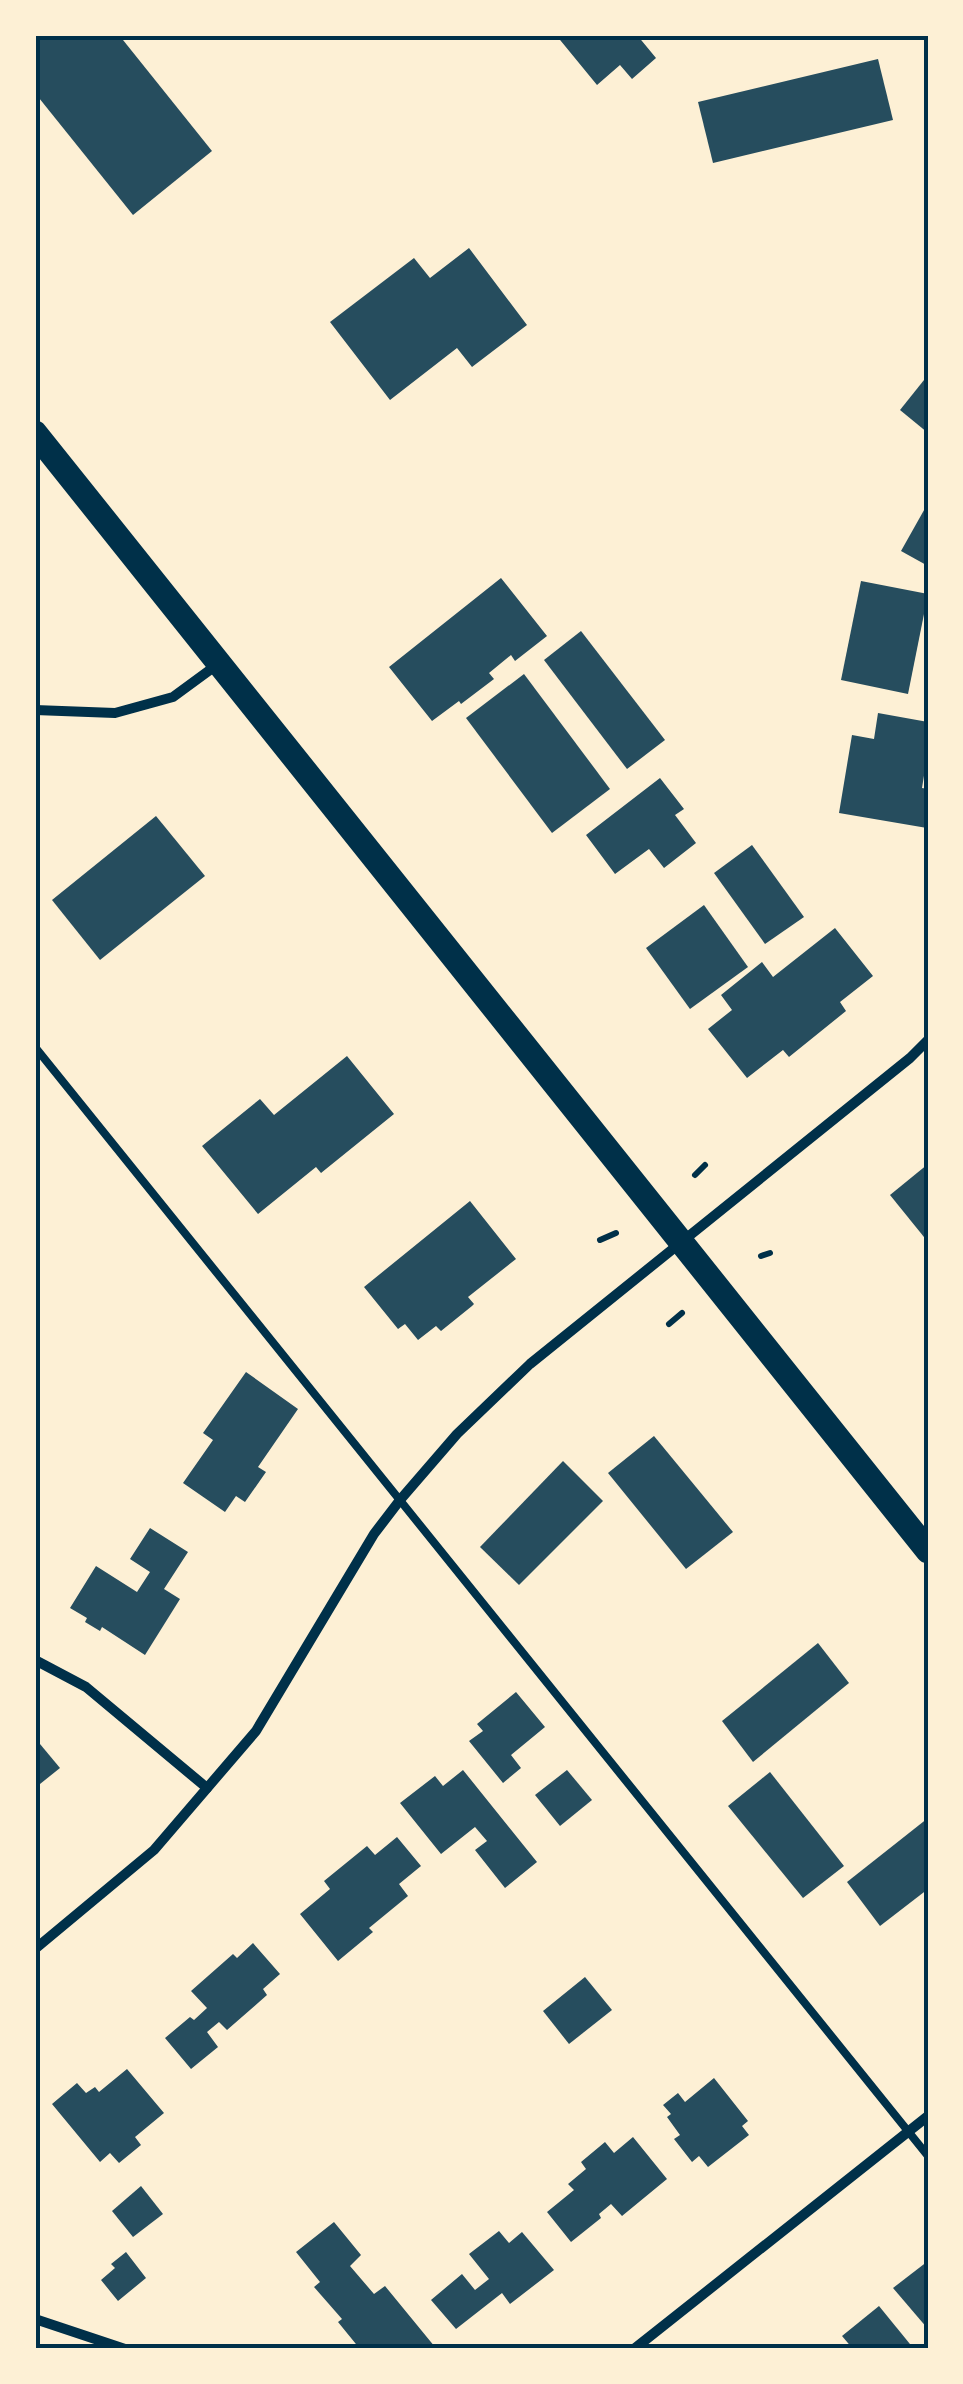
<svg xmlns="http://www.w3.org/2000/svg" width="963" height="2384" font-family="Commissioner,sans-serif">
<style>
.building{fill:#264d5e}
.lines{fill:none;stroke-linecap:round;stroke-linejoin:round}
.path{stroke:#003049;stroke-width:6}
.service{stroke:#003049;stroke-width:8}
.minor{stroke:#003049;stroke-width:10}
.primary{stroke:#003049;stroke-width:25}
.neatline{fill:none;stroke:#003049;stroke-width:4}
</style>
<rect width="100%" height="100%" fill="#fdf0d5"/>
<g class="building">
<path d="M 35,35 L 119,35 L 212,151 L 133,215 L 35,93 Z"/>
<path d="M 556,35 L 637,35 L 656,58 L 632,79 L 620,65 L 597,85 Z"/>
<path d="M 878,59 L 893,120 L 713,163 L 698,102 Z"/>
<path d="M 469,248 L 527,325 L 472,367 L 457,348 L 390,400 L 330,322 L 414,258 L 430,278 Z"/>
<path d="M 928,375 L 928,433 L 900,410 Z"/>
<path d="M 928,503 L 928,566 L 901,551 Z"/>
<path d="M 501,578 L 547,636 L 515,661 L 511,655 L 489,673 L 494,679 L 461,704 L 459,701 L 432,721 L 389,667 Z"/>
<path d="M 861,581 L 928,594 L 908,694 L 841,680 Z"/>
<path d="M 581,631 L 665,740 L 627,769 L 544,660 Z"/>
<path d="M 524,674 L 610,789 L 552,833 L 466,718 Z"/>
<path d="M 878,713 L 928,722 L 928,751 L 922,788 L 928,789 L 927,828 L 839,813 L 852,735 L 874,739 Z"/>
<path d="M 660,778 L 684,809 L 675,815 L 696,843 L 664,868 L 649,849 L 615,874 L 586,835 Z"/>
<path d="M 156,816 L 205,876 L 100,960 L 52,900 Z"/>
<path d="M 752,845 L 804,917 L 765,944 L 714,873 Z"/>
<path d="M 704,905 L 748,967 L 690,1009 L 646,948 Z"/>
<path d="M 835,928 L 873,976 L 840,1002 L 846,1011 L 789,1057 L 783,1050 L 747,1078 L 708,1029 L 732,1010 L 721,995 L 762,962 L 773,977 Z"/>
<path d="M 347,1056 L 394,1114 L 321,1173 L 316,1167 L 258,1214 L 202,1146 L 260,1099 L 274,1115 Z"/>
<path d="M 928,1164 L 928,1242 L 890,1195 Z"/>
<path d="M 470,1201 L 516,1259 L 468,1297 L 474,1304 L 472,1306 L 441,1331 L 436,1326 L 418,1340 L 405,1324 L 398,1329 L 364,1287 Z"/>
<path d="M 246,1372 L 298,1409 L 258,1467 L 266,1472 L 245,1502 L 236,1496 L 225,1512 L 183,1483 L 213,1440 L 203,1433 Z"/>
<path d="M 654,1436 L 733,1532 L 686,1569 L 608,1473 Z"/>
<path d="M 563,1461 L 603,1501 L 519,1585 L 480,1547 Z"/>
<path d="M 150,1528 L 188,1552 L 164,1589 L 180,1599 L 145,1655 L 102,1627 L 100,1631 L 85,1622 L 87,1618 L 70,1608 L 96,1566 L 137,1592 L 150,1572 L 130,1559 Z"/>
<path d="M 818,1643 L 849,1683 L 753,1762 L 722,1721 Z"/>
<path d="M 516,1692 L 545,1727 L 511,1755 L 521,1768 L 503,1783 L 469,1741 L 483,1731 L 477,1724 Z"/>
<path d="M 35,1738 L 60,1768 L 35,1788 Z"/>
<path d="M 463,1770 L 537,1862 L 505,1888 L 475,1850 L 487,1841 L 475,1827 L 441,1854 L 400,1803 L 435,1776 L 443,1786 Z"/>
<path d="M 567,1770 L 592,1800 L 560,1826 L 535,1795 Z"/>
<path d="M 770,1772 L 844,1866 L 803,1898 L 728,1806 Z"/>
<path d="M 928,1818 L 928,1889 L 880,1926 L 847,1882 Z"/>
<path d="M 397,1837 L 421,1866 L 399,1884 L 408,1896 L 369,1928 L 373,1932 L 338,1961 L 300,1914 L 330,1889 L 324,1881 L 367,1846 L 375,1855 Z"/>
<path d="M 253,1943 L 280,1974 L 263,1989 L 267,1995 L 227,2030 L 219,2022 L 207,2032 L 218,2047 L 191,2069 L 165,2038 L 190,2017 L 194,2020 L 207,2008 L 191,1991 L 233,1954 L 237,1958 Z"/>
<path d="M 585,1977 L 612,2010 L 569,2044 L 543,2011 Z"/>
<path d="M 127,2069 L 164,2113 L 135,2137 L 141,2145 L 119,2163 L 110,2153 L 100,2162 L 52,2104 L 77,2083 L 86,2093 L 95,2087 L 99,2092 Z"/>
<path d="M 714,2078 L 748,2121 L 742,2126 L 749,2135 L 708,2167 L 699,2156 L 692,2162 L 674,2139 L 680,2135 L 667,2117 L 671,2114 L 663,2105 L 678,2093 L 685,2102 Z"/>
<path d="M 633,2137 L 667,2179 L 622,2216 L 611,2204 L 599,2214 L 601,2218 L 571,2242 L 547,2212 L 574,2190 L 568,2184 L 586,2169 L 581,2162 L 605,2142 L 614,2153 Z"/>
<path d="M 141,2186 L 163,2214 L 133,2237 L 112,2211 Z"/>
<path d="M 334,2222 L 361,2255 L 350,2266 L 374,2294 L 385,2286 L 435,2347 L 432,2349 L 360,2349 L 338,2322 L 342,2319 L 314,2287 L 320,2282 L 296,2252 Z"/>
<path d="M 499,2231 L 509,2243 L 522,2232 L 554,2270 L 510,2304 L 502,2293 L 456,2329 L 431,2300 L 462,2274 L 475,2290 L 489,2279 L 469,2254 Z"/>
<path d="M 126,2252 L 146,2278 L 118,2301 L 101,2280 L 115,2268 L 111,2264 Z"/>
<path d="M 928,2261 L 928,2329 L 893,2288 Z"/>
<path d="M 879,2306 L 914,2349 L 853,2349 L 842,2336 Z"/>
</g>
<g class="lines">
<g class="path">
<path d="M 695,1175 L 705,1165"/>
<path d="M 600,1240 L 616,1233"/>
<path d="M 761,1256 L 770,1253"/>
<path d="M 669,1324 L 682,1313"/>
</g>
<path class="service" d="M 35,1047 L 928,2156"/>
<g class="minor">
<path d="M 35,710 L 115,713 L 173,697 L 218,664"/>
<path d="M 35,1660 L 86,1687 L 207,1788"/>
<path d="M 35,1949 L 154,1850 L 256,1731 L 374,1534 L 400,1500 L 457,1434 L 530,1364 L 910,1058 L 928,1040"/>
<path d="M 35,2319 L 125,2349"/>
<path d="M 634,2349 L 928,2116"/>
</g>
<path class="primary" d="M 35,433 L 928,1551"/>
</g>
<rect width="963" height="2384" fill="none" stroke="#fdf0d5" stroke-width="75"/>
<rect x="38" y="38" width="888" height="2308" class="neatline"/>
</svg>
